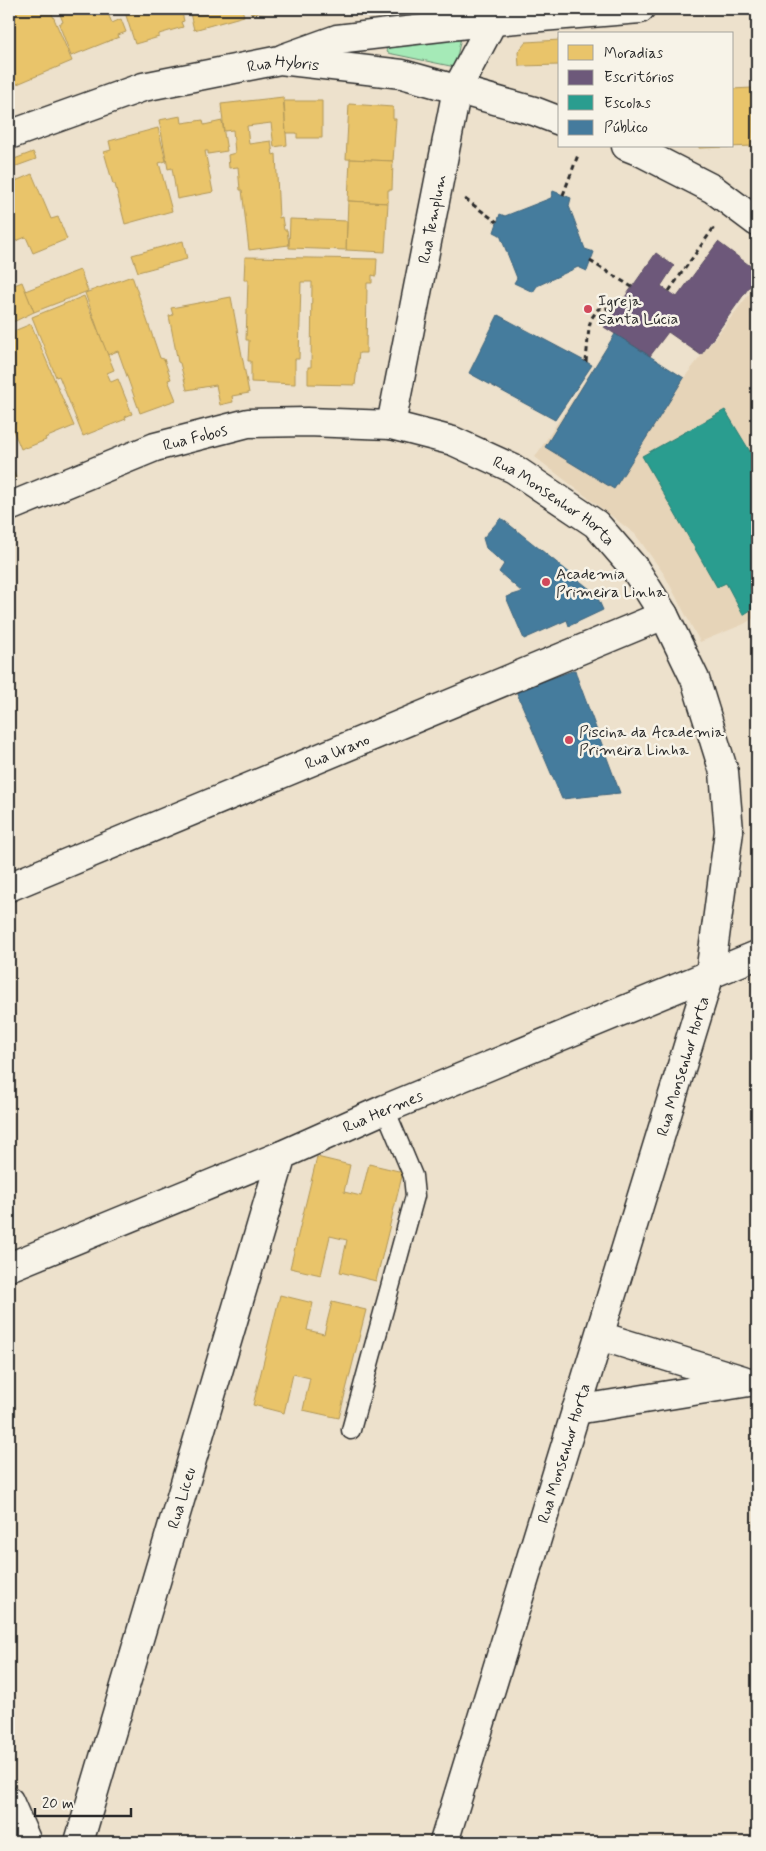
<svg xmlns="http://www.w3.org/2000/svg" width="766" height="1851" font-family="Mynerve,sans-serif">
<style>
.built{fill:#e6d4b8}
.green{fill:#a5eab7;stroke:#688a71}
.homes{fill:#e9c46a;stroke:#b09657}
.offices{fill:#6d597a;stroke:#594b62}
.schools{fill:#2a9d8f;stroke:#2a7b71}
.public{fill:#457b9d;stroke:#3d637b}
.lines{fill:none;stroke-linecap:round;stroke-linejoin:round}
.service-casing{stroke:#2b2b2b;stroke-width:21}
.minor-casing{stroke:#2b2b2b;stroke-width:31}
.path{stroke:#2b2b2b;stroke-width:3;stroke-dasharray:5 4;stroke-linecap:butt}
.service{stroke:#f7f3e8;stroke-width:18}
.minor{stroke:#f7f3e8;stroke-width:28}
.poi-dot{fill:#d1495b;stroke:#f7f3e8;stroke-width:2}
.labels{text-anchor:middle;stroke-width:5;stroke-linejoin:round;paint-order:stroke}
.street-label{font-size:16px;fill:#2b2b2b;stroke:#f7f3e8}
.poi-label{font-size:16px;fill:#2b2b2b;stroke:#f7f3e8;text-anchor:start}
</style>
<rect width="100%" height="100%" fill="#ede1cc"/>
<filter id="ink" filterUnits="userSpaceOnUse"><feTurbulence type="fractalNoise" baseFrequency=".02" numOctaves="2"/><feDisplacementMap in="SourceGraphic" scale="10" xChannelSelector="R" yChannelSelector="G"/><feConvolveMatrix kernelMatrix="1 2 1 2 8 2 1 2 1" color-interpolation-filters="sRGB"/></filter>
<g filter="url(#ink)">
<path class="built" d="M 757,284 L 757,616 L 744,624 L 700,642 L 664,574 L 635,534 L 535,457 L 615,334 L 684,378 Z"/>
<path class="green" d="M 461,37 L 455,67 L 388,53 L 386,49 L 389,46 Z"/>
<g class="homes">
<path d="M 9,9 L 50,9 L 72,61 L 15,85 L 9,70 Z"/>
<path d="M 58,9 L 106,9 L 112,23 L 121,19 L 126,32 L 118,35 L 119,37 L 71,56 L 59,24 L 63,22 Z"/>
<path d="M 124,9 L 181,9 L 184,21 L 181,22 L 183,27 L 159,34 L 159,37 L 135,44 Z"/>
<path d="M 189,9 L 242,9 L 244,16 L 194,30 Z"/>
<path d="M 250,9 L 279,9 L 251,14 Z"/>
<path d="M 560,40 L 560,65 L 519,66 L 518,52 L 526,42 Z"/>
<path d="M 752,88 L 754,146 L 699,148 L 699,146 L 732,146 L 732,89 Z"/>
<path d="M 283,97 L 287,145 L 274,147 L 271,123 L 247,126 L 249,144 L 271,141 L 273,155 L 276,154 L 279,218 L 282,217 L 284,230 L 287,230 L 289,245 L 249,250 L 242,190 L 240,190 L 238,167 L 229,168 L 228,155 L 235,153 L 233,130 L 224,131 L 221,104 Z"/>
<path d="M 284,101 L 322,101 L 322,138 L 297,138 L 297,133 L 286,133 Z"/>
<path d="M 349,104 L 393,107 L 393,119 L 396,119 L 393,161 L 346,159 Z"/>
<path d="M 181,116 L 182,123 L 203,120 L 204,125 L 222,121 L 227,151 L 208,154 L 208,151 L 205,151 L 213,192 L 177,199 L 172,168 L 168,169 L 159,120 Z"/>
<path d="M 158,128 L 166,161 L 159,163 L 172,211 L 125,224 L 115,184 L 113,184 L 104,152 L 111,150 L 109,141 Z"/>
<path d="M 33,152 L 36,159 L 11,168 L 9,161 Z"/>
<path d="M 350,159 L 393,161 L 392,190 L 388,190 L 388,203 L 348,201 Z"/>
<path d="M 32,174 L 51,219 L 58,217 L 67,239 L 33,253 L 26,237 L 11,243 L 9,237 L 9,177 L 11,176 L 13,182 Z"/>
<path d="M 348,201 L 388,203 L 385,252 L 346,250 Z"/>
<path d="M 290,219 L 347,221 L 346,250 L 289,248 Z"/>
<path d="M 183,241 L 187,259 L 138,272 L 132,255 Z"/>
<path d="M 245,257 L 377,259 L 376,276 L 372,275 L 372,283 L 367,283 L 366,353 L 359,353 L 355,385 L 308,384 L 308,367 L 311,367 L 312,282 L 301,282 L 299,359 L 295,359 L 295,384 L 251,382 L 251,361 L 248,361 L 249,340 L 246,340 L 248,280 L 244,280 Z"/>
<path d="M 80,270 L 88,291 L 34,312 L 25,291 Z"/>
<path d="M 132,276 L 160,358 L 164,359 L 171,379 L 168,380 L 176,400 L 140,413 L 118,351 L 107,355 L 85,293 Z"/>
<path d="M 22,282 L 34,312 L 9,324 L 9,287 Z"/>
<path d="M 84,296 L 114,370 L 107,373 L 111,382 L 118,379 L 132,414 L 125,417 L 126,419 L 83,436 L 59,376 L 56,377 L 32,317 Z"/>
<path d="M 231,297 L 249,393 L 232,396 L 233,402 L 220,405 L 216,385 L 187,390 L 180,363 L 178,362 L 169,316 L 173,315 L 171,308 Z"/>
<path d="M 31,324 L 74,426 L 45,438 L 46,440 L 26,448 L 25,447 L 21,449 L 11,425 L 16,423 L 11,409 L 9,410 L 9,333 Z"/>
<path d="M 9,461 L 16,478 L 9,481 Z"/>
<path d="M 317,1157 L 350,1165 L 344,1192 L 361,1196 L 369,1164 L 403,1172 L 376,1281 L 340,1272 L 347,1240 L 330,1236 L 321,1275 L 290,1268 Z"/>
<path d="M 280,1295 L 313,1303 L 307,1330 L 324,1334 L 332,1302 L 366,1310 L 339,1418 L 303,1410 L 310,1378 L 293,1374 L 284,1413 L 253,1405 Z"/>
</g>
<path class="offices" d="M 718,242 L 757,271 L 757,276 L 701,355 L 668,332 L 650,356 L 604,327 L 656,253 L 674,266 L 661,286 L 677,297 Z"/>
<path class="schools" d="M 725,410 L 757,463 L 757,606 L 743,615 L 726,583 L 717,587 L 642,456 Z"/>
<g class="public">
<path d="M 553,191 L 571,198 L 569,206 L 585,249 L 594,252 L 587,271 L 578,267 L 537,286 L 533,292 L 514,283 L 517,278 L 500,235 L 494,232 L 500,214 L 505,216 L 551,198 Z"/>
<path d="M 498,315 L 592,365 L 555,420 L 469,373 Z"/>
<path d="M 615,334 L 684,378 L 614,489 L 545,447 Z"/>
<path d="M 501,518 L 596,594 L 603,610 L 569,626 L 567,620 L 524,639 L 506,597 L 522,592 L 499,572 L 504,564 L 486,548 L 483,538 Z"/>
<path d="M 575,670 L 577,677 L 620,793 L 562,799 L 516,691 Z"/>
</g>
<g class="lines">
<defs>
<path id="service" d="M 351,1430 L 415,1196 L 413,1176 L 385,1109"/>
<g id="minor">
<path d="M 284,58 L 337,39 L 493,21 L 640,9"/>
<path id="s1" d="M 9,135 L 143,87 L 280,60 L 402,74 L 534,111 L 560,121"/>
<path d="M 626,146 L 641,152 L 713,189 L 757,222"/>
<path id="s2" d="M 391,425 L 457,89 L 493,21"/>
<path id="s3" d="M 9,507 L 155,447 L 248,423 L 307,422 L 391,425 L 453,441 L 514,469 L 596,524 L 635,569 L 664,615 L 695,679 L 724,772 L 729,831 L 710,974 L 444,1842"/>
<path id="s4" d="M 9,887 L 664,615"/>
<path id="s5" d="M 9,1267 L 282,1155 L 385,1109 L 757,955"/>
<path d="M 600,1336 L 743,1380"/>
<path d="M 576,1410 L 749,1382 L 757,1382"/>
<path d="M 9,1801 L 27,1842"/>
<path id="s6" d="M 79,1842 L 282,1155"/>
</g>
</defs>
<use href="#service" class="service-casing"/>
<use href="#minor" class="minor-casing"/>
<g class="path">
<path d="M 563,195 L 578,155"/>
<path d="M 465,199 L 497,222"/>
<path d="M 590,261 L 632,287"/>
<path d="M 669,291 L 715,226"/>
<path d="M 586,362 L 589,327 L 591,319 L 598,309 L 606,308 L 614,313"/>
</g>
<use href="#service" class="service"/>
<use href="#minor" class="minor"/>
</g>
</g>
<g class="poi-dot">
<circle cx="588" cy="309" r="5"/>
<circle cx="546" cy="582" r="5"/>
<circle cx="569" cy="740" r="5"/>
</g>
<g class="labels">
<g class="street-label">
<text dy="6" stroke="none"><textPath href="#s1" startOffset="285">Rua Hybris</textPath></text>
<text dy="6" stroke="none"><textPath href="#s2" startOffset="210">Rua Templum</textPath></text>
<text dy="6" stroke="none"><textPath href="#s3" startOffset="199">Rua Fobos</textPath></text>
<text dy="6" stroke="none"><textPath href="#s3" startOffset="579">Rua Monsenhor Horta</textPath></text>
<text dy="6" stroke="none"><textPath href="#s4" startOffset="355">Rua Urano</textPath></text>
<text transform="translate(682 1066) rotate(-73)" y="6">Rua Monsenhor Horta</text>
<text dy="6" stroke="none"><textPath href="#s5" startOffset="405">Rua Hermes</textPath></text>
<text transform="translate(563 1453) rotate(-73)" y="6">Rua Monsenhor Horta</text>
<text dy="6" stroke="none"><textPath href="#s6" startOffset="359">Rua Liceu</textPath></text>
</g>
<g class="poi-label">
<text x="598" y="306">Igreja<tspan x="598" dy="18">Santa Lúcia</tspan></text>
<text x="556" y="579">Academia<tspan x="556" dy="18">Primeira Linha</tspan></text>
<text x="579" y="737">Piscina da Academia<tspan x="579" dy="18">Primeira Linha</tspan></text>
</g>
</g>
<rect width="766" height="1851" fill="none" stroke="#f7f3e8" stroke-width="30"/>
<rect x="15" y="15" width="736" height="1821" fill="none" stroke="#2b2b2b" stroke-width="2" filter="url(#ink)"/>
<rect x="558" y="32" width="175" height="115" fill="#f7f3e8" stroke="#a5a39c"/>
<rect x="568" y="45" width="25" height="15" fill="#e9c46a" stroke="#a5a39c"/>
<text x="604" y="58" font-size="15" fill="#2b2b2b">Moradias</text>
<rect x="568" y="70" width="25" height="15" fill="#6d597a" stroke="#a5a39c"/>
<text x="604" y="82" font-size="15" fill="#2b2b2b">Escritórios</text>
<rect x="568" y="95" width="25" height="15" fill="#2a9d8f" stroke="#a5a39c"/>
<text x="604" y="108" font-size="15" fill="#2b2b2b">Escolas</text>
<rect x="568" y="120" width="25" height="15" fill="#457b9d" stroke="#a5a39c"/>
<text x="604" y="132" font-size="15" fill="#2b2b2b">Público</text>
<path d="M35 1808v8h96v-8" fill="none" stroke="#2b2b2b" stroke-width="2.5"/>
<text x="42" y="1808" font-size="15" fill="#2b2b2b" stroke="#f7f3e8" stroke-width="4" paint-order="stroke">20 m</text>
</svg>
